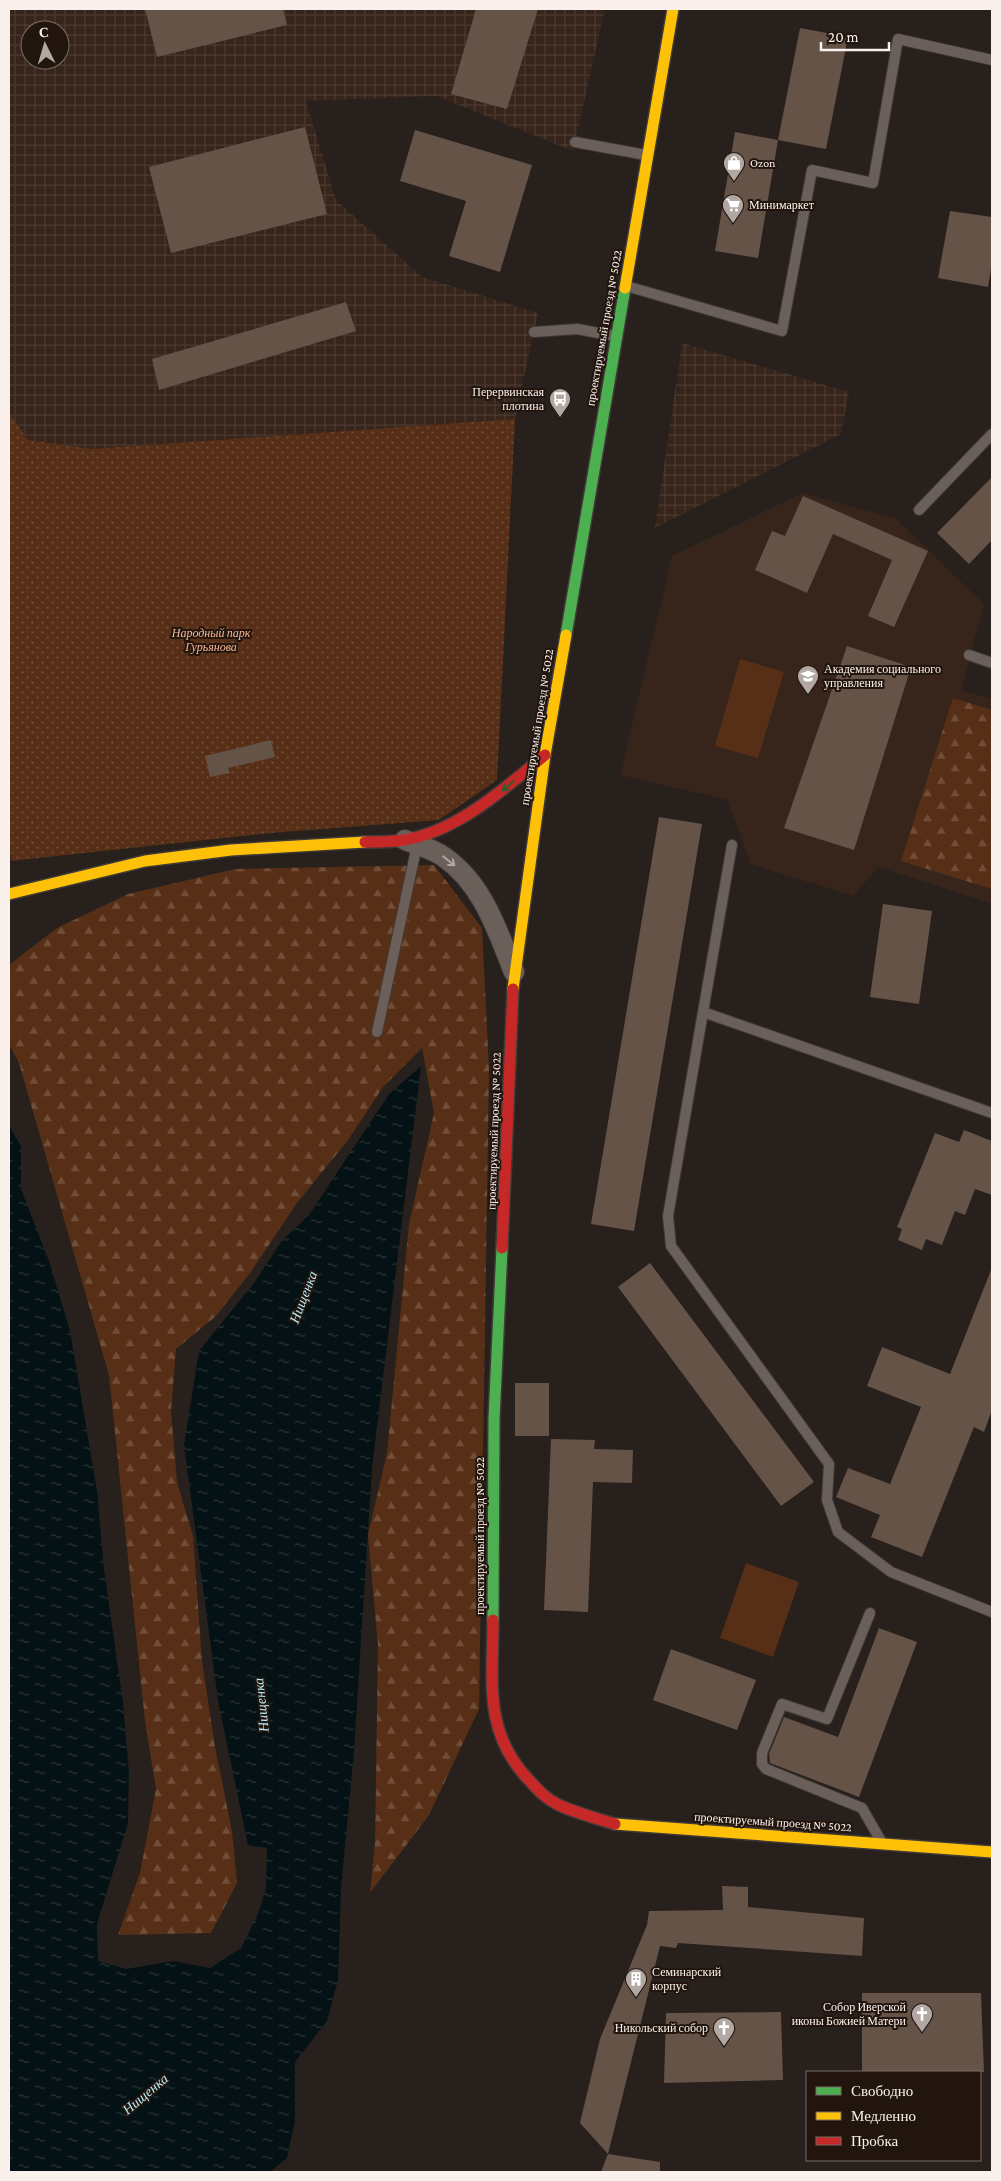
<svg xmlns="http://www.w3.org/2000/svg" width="1001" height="2181" font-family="'Crimson Pro',serif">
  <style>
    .built { fill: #37241b }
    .industrial { fill: url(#industrial-grid); fill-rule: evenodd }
    .green { fill: #572f16 }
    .forest { fill: url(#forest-firs) }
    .park { fill: url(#park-dots) }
    .water { fill: url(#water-ripples) }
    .building { fill: #655348 }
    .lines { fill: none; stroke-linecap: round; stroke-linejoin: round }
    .lane-casing { stroke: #403a36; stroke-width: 12 }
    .street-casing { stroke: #403a36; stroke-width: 22 }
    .fast-casing { stroke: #403a36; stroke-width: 14 }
    .slow-casing { stroke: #403a36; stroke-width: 14 }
    .jam-casing { stroke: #403a36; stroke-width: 14 }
    .lane { stroke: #6a5f59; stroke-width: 10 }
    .street { stroke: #6a5f59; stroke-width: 20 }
    .fast { stroke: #4caf50; stroke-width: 11 }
    .slow { stroke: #ffc107; stroke-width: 11 }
    .jam { stroke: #c62828; stroke-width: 11 }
    .oneway { stroke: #355a2c }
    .oneway2 { stroke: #b2a8a2 }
    .labels { text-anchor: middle; stroke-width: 4; stroke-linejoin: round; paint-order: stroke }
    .poi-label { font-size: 12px; fill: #fbf1ec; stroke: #22150e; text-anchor: start }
    .street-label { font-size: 12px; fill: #fbf1ec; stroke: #22150e }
    .park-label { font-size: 12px; font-style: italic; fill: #f8b794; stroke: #22150e }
    .water-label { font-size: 14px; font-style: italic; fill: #b5edf9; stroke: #22150e }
  </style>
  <defs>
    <pattern id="industrial-grid" width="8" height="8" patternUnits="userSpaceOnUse" patternTransform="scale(1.25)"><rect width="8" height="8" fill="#37241b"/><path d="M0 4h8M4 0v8" fill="none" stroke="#4b3a31"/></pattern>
    <pattern id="forest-firs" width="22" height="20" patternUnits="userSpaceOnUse" patternTransform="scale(1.25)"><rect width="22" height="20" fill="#572f16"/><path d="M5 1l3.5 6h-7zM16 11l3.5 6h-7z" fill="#704e38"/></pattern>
    <pattern id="park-dots" width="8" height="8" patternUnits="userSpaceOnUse" patternTransform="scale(1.25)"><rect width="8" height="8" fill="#572f16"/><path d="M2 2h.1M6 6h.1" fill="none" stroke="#704e38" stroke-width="1.8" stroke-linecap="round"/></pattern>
    <pattern id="water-ripples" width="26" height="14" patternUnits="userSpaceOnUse" patternTransform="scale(1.25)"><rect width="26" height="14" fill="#051215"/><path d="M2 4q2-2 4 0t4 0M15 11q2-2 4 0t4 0" fill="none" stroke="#2a3537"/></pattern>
  </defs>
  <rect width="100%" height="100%" fill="#27201c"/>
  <path class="built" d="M 802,493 L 895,518 L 984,604 L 961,690 L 992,699 L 992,904 L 878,867 L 853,896 L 750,864 L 728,800 L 620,775 L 672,556 Z"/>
  <path class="industrial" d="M 9,9 L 605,9 L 573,151 L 436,96 L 306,101 L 336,200 L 422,277 L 538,313 L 515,419 L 91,449 L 26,440 L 9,415 ZM 30,30 L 60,30 L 60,60 L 30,60 Z
    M 682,343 L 849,392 L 841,434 L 655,528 Z"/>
  <path class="green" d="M 740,659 L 784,672 L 758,758 L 715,746 Z
    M 746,1563 L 799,1582 L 773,1657 L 720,1638 Z"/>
  <path class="forest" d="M 953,698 L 992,710 L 992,889 L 901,861 Z
    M 434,865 L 482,928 L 489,1069 L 479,1709 L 429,1815 L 370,1893 L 375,1843 L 378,1645 L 368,1535 L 387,1453 L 409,1224 L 434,1113 L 422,1048 L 383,1087 L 348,1140 L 297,1203 L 250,1273 L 216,1316 L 176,1349 L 171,1411 L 177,1482 L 193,1536 L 202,1661 L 215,1747 L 232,1831 L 237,1883 L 211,1933 L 118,1935 L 140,1873 L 156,1789 L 145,1721 L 109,1375 L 19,1063 L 9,1044 L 9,965 L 57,928 L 128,894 L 235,869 Z"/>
  <path class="park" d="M 9,413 L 28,440 L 91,449 L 515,419 L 497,780 L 439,820 L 271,833 L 11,861 L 9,841 Z"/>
  <path class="water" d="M 421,1066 L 372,1468 L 354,1752 L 341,1889 L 338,1980 L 327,2021 L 295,2062 L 295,2121 L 287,2158 L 270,2172 L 9,2172 L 9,1126 L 21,1146 L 21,1189 L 50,1264 L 70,1331 L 97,1491 L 104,1569 L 123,1703 L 129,1772 L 128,1823 L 97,1924 L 98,1961 L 126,1969 L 173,1961 L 210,1968 L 241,1948 L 258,1914 L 266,1888 L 267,1848 L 248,1845 L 218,1701 L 184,1445 L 199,1351 L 254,1283 L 281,1242 L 309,1215 L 389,1094 Z"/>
  <path class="building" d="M 145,9 L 283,9 L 287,25 L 157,57 Z
    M 476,9 L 538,9 L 507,109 L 451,94 Z
    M 800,28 L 848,37 L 826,149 L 778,140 Z
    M 305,127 L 327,214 L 171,253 L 149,167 Z
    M 415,130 L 532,165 L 500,272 L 449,256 L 466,201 L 400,181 Z
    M 735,132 L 778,140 L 758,258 L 715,251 Z
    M 950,211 L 992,217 L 992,263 L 988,287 L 938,278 Z
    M 346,302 L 356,331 L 159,390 L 152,359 Z
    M 992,477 L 992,540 L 969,564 L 937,533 Z
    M 803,496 L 928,551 L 894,627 L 868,616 L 892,560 L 833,534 L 807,593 L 755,570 L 772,531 L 785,536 Z
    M 847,646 L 911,667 L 854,850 L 784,828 Z
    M 271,740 L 275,757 L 228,768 L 230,773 L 210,777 L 205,756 Z
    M 659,817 L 702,824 L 634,1231 L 591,1224 Z
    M 883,904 L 932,911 L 919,1004 L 870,997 Z
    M 964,1130 L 992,1141 L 992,1195 L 975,1189 L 965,1215 L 955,1211 L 942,1245 L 926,1239 L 922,1250 L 898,1240 L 902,1229 L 897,1227 L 935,1133 L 959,1142 Z
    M 650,1263 L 814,1482 L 781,1506 L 618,1287 Z
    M 991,1270 L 992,1410 L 984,1432 L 974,1427 L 922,1557 L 871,1537 L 880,1515 L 836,1497 L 848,1468 L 890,1484 L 921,1407 L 867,1386 L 882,1347 L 950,1374 Z
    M 515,1383 L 549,1383 L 549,1436 L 515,1436 Z
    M 551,1439 L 595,1440 L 594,1449 L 633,1450 L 632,1483 L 593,1482 L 588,1612 L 544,1610 Z
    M 879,1628 L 917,1642 L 859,1797 L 770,1763 L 769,1754 L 784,1717 L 838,1737 Z
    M 671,1649 L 756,1680 L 737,1730 L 653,1700 Z
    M 722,1886 L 748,1887 L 748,1907 L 864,1918 L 862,1956 L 678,1943 L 676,1948 L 660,1946 L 608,2154 L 580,2123 L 600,2039 L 647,1925 L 649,1911 L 723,1910 Z
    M 862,1993 L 981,1993 L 984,2072 L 862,2072 Z
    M 781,2012 L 783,2080 L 664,2083 L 666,2013 Z
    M 608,2154 L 660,2162 L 660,2172 L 601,2172 Z"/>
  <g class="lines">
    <g class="lane-casing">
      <path id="lane" d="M 575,142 L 646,155
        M 626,286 L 782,331 L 812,170 L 873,183 L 898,39 L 992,60
        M 534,332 L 577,329 L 615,336
        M 919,510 L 992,434
        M 969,655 L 992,663
        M 703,1012 L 732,845
        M 377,1032 L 417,845
        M 992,1113 L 703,1012 L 668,1216 L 671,1246 L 829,1464 L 827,1500 L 838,1532 L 891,1572 L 992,1612
        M 870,1613 L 827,1719 L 782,1704 L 762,1753 L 762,1764 L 766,1769 L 862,1808 L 881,1841"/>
    </g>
    <g class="street-casing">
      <path id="street" d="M 405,840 C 418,845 433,849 444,857 C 483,884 497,930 514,972"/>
    </g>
    <g class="fast-casing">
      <path id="fast" d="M 566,635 L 625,288
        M 493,1620 L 494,1419 L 502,1248"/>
    </g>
    <g class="slow-casing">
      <path id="slow" d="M 625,288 L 673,9
        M 9,894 L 145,861 L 231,850 L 365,842
        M 513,989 L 545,755 L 566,635
        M 615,1824 L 992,1852"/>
    </g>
    <g class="jam-casing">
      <path id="jam" d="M 365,842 C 378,842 391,842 404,840 C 457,832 505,788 545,755
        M 502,1248 L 513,989
        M 493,1620 C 493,1681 483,1731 528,1779 C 537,1789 545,1798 557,1804 C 575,1813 596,1818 615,1824"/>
    </g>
    <use href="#lane" class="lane"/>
    <use href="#street" class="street"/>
    <use href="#fast" class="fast"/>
    <use href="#slow" class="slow"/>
    <use href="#jam" class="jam"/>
  </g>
  <defs><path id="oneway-shaft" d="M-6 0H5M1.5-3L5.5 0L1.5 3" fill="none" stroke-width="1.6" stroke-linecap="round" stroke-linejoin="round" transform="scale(1.25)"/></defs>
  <use class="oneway" href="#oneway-shaft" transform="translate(508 786) rotate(140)"/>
  <use class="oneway2" href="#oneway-shaft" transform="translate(449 861) rotate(39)"/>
  <defs>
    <g id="shop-pin" transform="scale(1.125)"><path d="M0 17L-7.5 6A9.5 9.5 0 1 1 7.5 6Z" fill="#b1a8a3" stroke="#22150e"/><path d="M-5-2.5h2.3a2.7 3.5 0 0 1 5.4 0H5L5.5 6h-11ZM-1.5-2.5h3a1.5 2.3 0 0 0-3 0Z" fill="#fff"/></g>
    <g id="supermarket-pin" transform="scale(1.125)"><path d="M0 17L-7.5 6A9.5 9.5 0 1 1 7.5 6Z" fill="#b1a8a3" stroke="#22150e"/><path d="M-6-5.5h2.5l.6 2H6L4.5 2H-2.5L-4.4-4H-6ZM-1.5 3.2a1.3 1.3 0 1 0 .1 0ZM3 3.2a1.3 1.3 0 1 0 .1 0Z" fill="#fff"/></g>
    <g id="bus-pin" transform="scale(1.125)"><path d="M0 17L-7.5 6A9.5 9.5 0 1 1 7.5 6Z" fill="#b1a8a3" stroke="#22150e"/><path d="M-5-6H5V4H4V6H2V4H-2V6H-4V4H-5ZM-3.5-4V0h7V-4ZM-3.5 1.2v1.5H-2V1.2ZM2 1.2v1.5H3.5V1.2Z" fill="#fff"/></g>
    <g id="university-pin" transform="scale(1.125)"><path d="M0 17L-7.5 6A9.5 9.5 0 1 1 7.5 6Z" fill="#b1a8a3" stroke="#22150e"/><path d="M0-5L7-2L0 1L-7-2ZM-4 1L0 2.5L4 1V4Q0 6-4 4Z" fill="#fff"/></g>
    <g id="building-pin" transform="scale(1.125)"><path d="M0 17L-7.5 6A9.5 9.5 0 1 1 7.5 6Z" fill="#b1a8a3" stroke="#22150e"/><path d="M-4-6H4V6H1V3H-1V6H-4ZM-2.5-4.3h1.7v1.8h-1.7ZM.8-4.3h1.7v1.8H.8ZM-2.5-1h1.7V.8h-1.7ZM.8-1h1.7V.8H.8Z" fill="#fff"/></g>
    <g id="church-pin" transform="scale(1.125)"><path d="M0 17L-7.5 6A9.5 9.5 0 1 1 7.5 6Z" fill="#b1a8a3" stroke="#22150e"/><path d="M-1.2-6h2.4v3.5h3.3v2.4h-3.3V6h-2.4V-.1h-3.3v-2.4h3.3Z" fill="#fff"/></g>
  </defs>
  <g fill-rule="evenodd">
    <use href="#shop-pin" x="734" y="163"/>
    <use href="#supermarket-pin" x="733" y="205"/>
    <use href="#bus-pin" x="560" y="399"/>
    <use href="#university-pin" x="808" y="676"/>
    <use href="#building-pin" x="636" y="1979"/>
    <use href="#church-pin" x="922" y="2014"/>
    <use href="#church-pin" x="724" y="2028"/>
  </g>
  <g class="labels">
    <g class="poi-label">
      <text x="750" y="167">Ozon</text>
      <text x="749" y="209">Минимаркет</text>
      <text x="544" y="396" text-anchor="end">Перервинская<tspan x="544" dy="14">плотина</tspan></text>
      <text x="824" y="673">Академия социального<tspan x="824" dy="14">управления</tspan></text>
      <text x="652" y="1976">Семинарский<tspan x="652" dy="14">корпус</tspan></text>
      <text x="906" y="2011" text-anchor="end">Собор Иверской<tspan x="906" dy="14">иконы Божией Матери</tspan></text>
      <text x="708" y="2032" text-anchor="end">Никольский собор</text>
    </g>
    <g class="street-label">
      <text transform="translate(604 328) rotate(-80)" y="4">проектируемый проезд № 5022</text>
      <text transform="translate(537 727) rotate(-81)" y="4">проектируемый проезд № 5022</text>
      <text transform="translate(494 1131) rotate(-88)" y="4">проектируемый проезд № 5022</text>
      <text transform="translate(480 1536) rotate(-90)" y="4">проектируемый проезд № 5022</text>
      <text transform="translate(773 1822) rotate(4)" y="4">проектируемый проезд № 5022</text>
    </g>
    <g class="park-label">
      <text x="211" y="637">Народный парк<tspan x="211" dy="14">Гурьянова</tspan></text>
    </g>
    <g class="water-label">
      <text transform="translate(303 1297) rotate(-69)" y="5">Нищенка</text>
      <text transform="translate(261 1705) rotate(-96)" y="5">Нищенка</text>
      <text transform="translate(145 2094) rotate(-40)" y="5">Нищенка</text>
    </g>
  </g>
  <rect width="1001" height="2181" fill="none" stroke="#fbf1ec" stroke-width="20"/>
  <rect x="806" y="2071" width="175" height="90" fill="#22150e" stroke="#796d67"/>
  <rect x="816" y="2087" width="25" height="8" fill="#4caf50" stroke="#796d67"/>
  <text x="851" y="2096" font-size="15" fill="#fbf1ec">Свободно</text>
  <rect x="816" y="2112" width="25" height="8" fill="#ffc107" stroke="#796d67"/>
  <text x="851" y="2121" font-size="15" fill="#fbf1ec">Медленно</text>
  <rect x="816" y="2137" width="25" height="8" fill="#c62828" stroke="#796d67"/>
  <text x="851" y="2146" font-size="15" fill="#fbf1ec">Пробка</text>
  <g transform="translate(45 45) rotate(355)"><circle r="24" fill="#22150e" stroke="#796d67"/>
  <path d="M0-4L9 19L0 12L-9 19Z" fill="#b1a8a3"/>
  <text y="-8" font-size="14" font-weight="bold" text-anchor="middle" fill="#fbf1ec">С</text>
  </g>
  <path d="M821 42v8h68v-8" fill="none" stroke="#fbf1ec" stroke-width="2.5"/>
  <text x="828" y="42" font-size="15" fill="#fbf1ec" stroke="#22150e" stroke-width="4" paint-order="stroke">20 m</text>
</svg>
